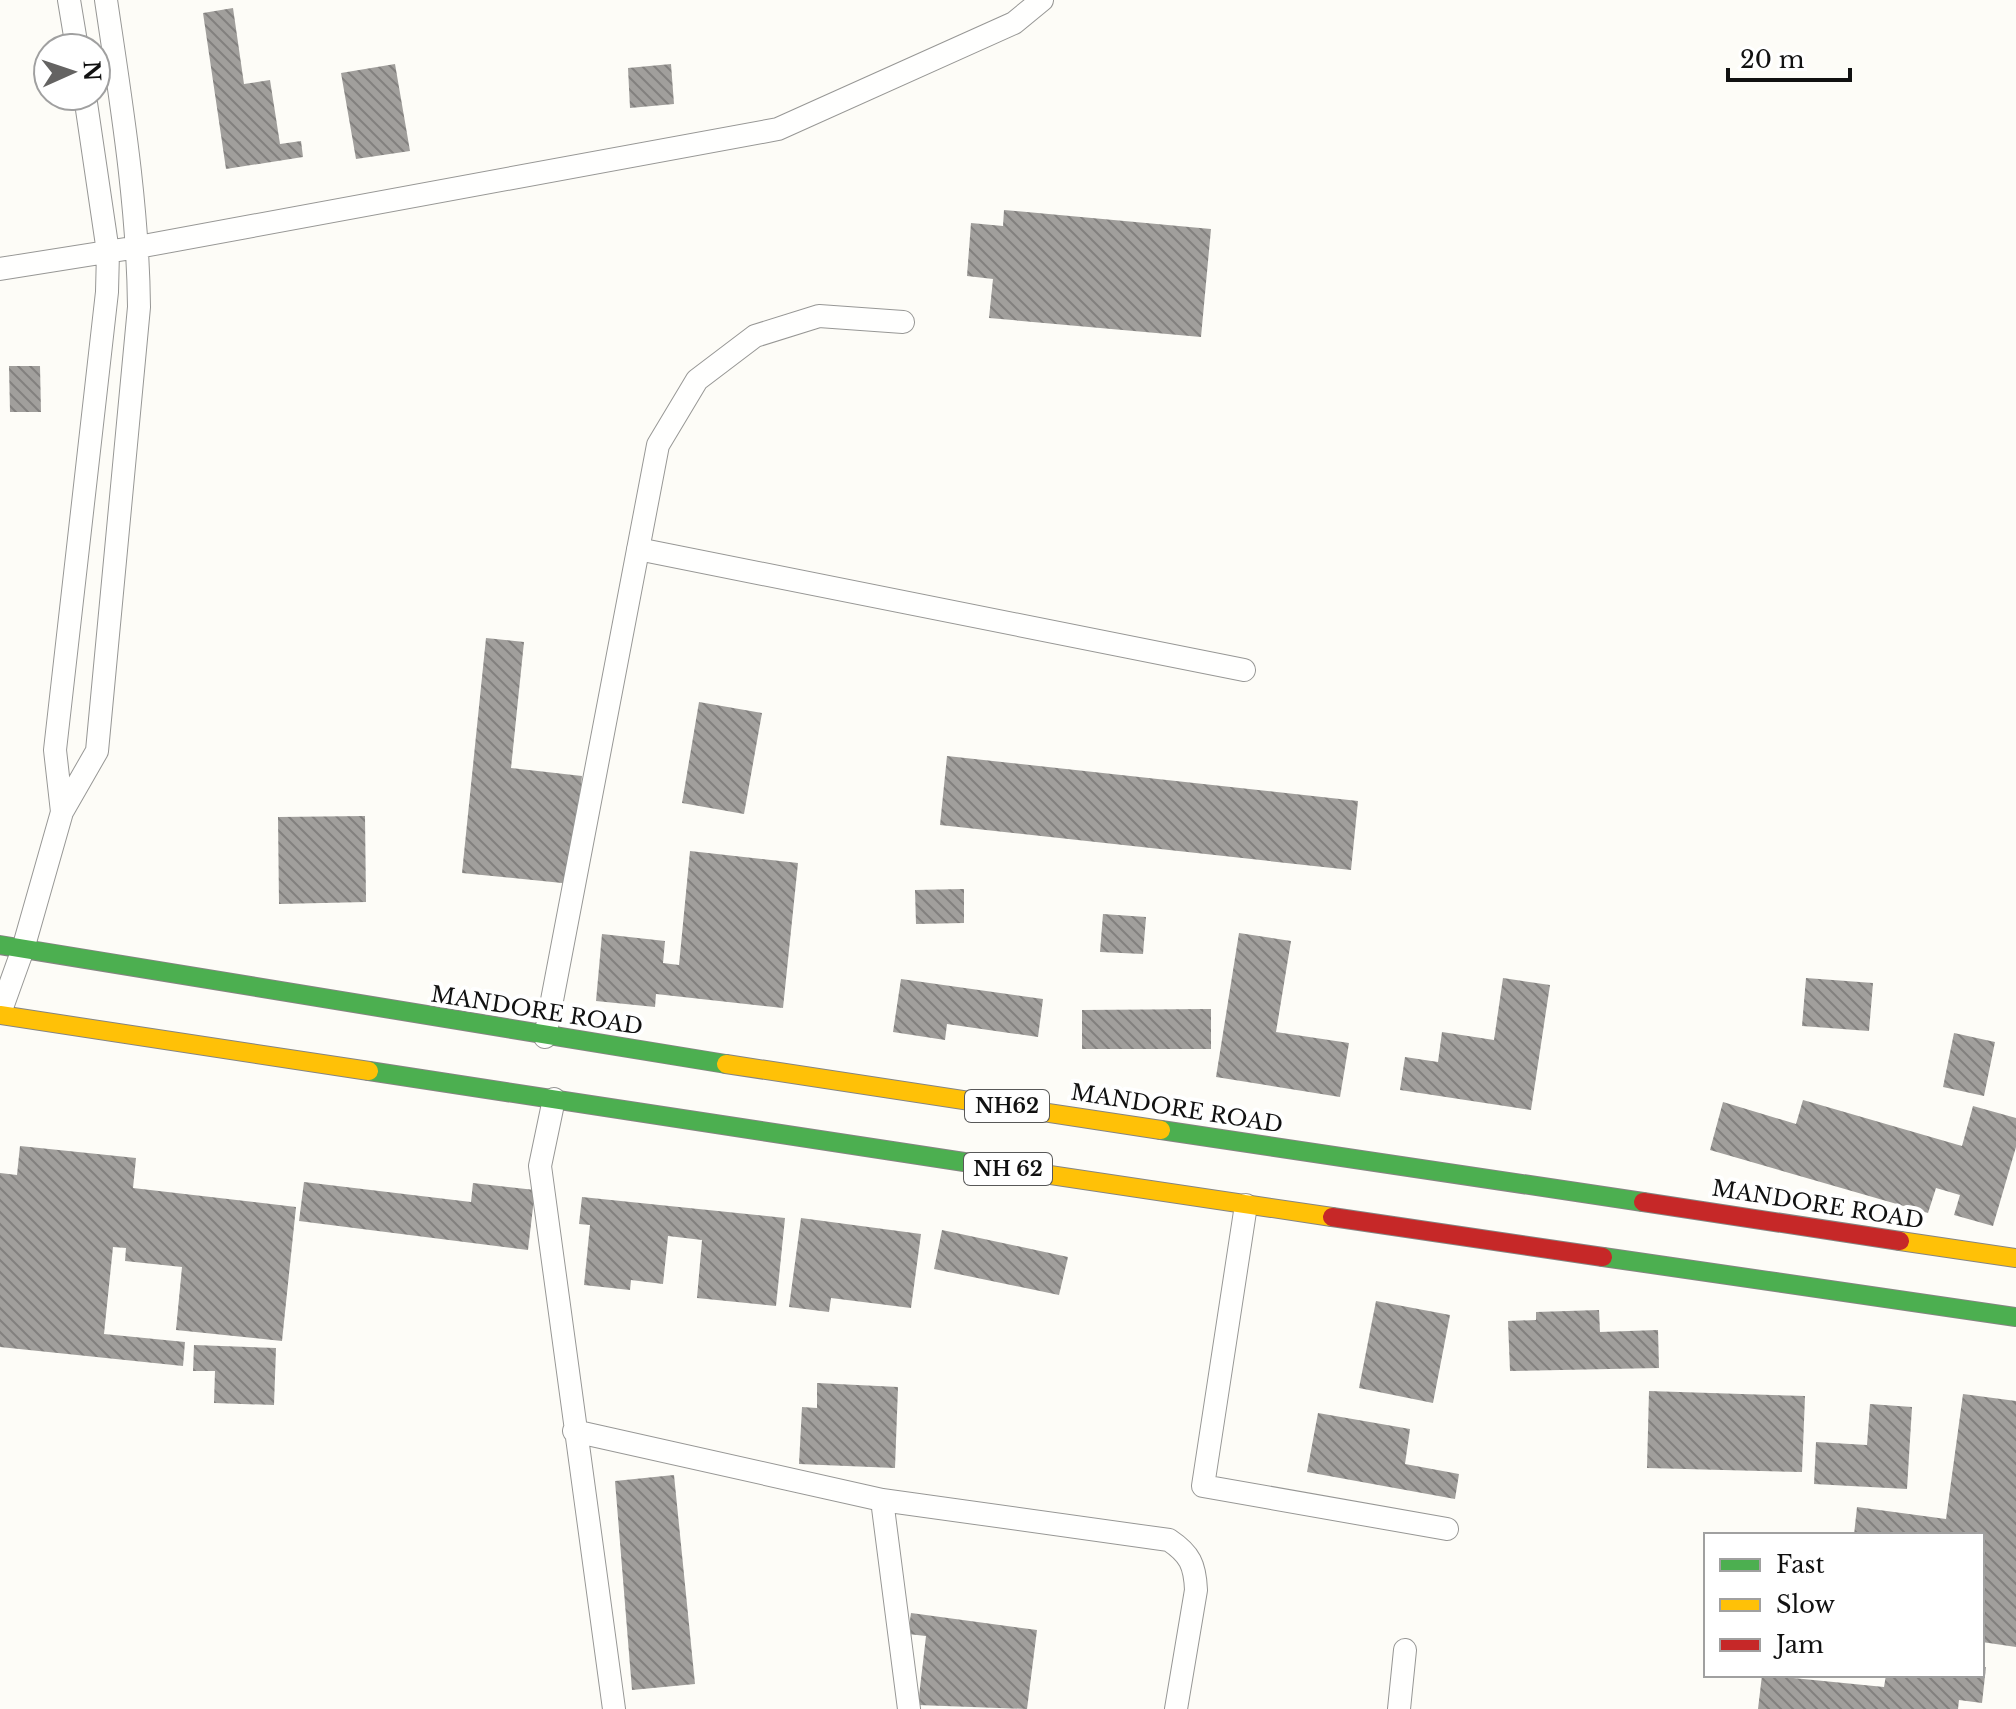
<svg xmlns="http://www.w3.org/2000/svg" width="2016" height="1709" font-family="'Libre Baskerville',serif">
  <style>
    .building { fill: url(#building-back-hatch) }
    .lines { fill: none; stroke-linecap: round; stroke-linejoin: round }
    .lane-casing { stroke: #979795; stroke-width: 24 }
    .fast-casing { stroke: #858482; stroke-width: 20 }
    .slow-casing { stroke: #858482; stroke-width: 20 }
    .jam-casing { stroke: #858482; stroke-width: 20 }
    .lane { stroke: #fffffe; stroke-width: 22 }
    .fast { stroke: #4caf50; stroke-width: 18 }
    .slow { stroke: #ffc107; stroke-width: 18 }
    .jam { stroke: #c62828; stroke-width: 18 }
    .labels { text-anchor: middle; stroke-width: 8; stroke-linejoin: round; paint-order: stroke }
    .shield { fill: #fff; stroke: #585858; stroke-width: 2 }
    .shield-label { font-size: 20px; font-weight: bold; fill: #111 }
    .street-label { font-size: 22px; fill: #111; stroke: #fff }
  </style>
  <defs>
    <pattern id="building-back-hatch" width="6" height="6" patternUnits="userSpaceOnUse" patternTransform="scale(2)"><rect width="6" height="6" fill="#a19f9c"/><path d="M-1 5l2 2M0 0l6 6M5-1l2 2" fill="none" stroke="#82807e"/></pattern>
  </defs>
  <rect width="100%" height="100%" fill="#fdfcf7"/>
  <path class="building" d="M 233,8 L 244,84 L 270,80 L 280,144 L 301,141 L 303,157 L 226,169 L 203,13 Z
    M 395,64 L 410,151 L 356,159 L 341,73 Z
    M 671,64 L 674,104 L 630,108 L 628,68 Z
    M 1004,210 L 1211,229 L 1201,337 L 989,318 L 993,279 L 967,276 L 971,223 L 1003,226 Z
    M 9,366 L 40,366 L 41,412 L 10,412 Z
    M 486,638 L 524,642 L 511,768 L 582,776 L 572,884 L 462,873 Z
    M 699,702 L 762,713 L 744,814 L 682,803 Z
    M 947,756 L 1358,801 L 1351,870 L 940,825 Z
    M 365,816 L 366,902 L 279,904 L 278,817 Z
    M 690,851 L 798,863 L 783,1008 L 656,994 L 655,1007 L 596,1001 L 602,934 L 665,941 L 663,963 L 679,965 Z
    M 964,889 L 964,923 L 916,924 L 915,890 Z
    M 1103,914 L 1146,917 L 1143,954 L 1100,952 Z
    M 1239,933 L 1291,941 L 1276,1032 L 1349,1043 L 1340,1097 L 1216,1077 Z
    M 1503,978 L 1550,985 L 1531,1110 L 1400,1090 L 1405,1057 L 1438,1062 L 1442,1032 L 1494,1040 Z
    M 1806,978 L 1873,983 L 1869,1031 L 1802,1026 Z
    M 901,979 L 1043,999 L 1038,1037 L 947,1024 L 945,1040 L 893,1032 Z
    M 1211,1009 L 1211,1049 L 1082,1049 L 1082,1010 Z
    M 1954,1033 L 1995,1042 L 1984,1096 L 1943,1087 Z
    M 1803,1100 L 1962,1146 L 1973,1106 L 2016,1118 L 2016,1147 L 1993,1226 L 1954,1215 L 1960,1195 L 1936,1188 L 1928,1213 L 1710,1150 L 1723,1102 L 1796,1124 Z
    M 20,1146 L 136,1158 L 133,1188 L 296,1207 L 282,1341 L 176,1330 L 182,1267 L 125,1261 L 126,1248 L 113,1247 L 104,1334 L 185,1342 L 183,1366 L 0,1347 L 0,1173 L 17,1175 Z
    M 304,1182 L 471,1202 L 473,1183 L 535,1190 L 528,1250 L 299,1221 Z
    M 582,1197 L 785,1218 L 776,1306 L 697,1298 L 702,1240 L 668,1236 L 663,1284 L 631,1280 L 630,1290 L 584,1285 L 590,1225 L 579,1224 Z
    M 801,1218 L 921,1234 L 911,1308 L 831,1298 L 829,1312 L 789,1307 Z
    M 942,1230 L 1068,1257 L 1059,1295 L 934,1269 Z
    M 1376,1301 L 1450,1315 L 1433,1403 L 1359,1388 Z
    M 1599,1310 L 1600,1332 L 1658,1330 L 1659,1368 L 1510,1371 L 1508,1321 L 1536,1320 L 1536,1312 Z
    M 194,1345 L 276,1348 L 274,1405 L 214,1403 L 215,1371 L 193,1371 Z
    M 817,1383 L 898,1387 L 895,1468 L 799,1464 L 802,1407 L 817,1408 Z
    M 1649,1391 L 1805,1396 L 1802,1472 L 1647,1468 Z
    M 1963,1394 L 2016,1401 L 2016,1647 L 1982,1642 L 1982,1535 L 1854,1535 L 1857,1507 L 1946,1519 Z
    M 1870,1404 L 1912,1407 L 1907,1489 L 1814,1484 L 1816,1442 L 1867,1445 Z
    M 1318,1413 L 1410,1429 L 1405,1464 L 1459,1474 L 1455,1499 L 1307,1472 Z
    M 674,1475 L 695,1684 L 632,1690 L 615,1481 Z
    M 911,1613 L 1037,1630 L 1027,1709 L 918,1705 L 926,1636 L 908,1634 Z
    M 1982,1667 L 1986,1667 L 1982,1703 L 1959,1700 L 1958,1709 L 1758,1709 L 1762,1675 L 1884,1687 L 1886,1675 L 1982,1675 Z"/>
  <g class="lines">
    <g class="lane-casing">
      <path id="lane" d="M 69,0 L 77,48
        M 0,269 L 138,247 L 778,129 L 1014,23 L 1042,0
        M 638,549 L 1244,670
        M 62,812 L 55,750 L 107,292 L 108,252 L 85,96
        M 0,1013 L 23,949 L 62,812 L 97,751 L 139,307 C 138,204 121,102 106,0
        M 545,1037 L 658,445 L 697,380 L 755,336 L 819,316 L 903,322
        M 554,1099 L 540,1166 L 614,1709
        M 1246,1205 L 1203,1486 L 1447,1529
        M 574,1431 L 882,1500 L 1169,1540 C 1190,1554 1195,1565 1196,1590 L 1176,1709
        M 882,1500 L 909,1709
        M 1399,1709 L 1405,1650"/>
    </g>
    <g class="fast-casing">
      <path id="fast" d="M 0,945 L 726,1064
        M 369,1071 L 1010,1169
        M 1161,1130 L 1643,1202
        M 1603,1257 L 2016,1317"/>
    </g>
    <g class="slow-casing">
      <path id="slow" d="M 0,1015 L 369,1071
        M 726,1064 L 1161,1130
        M 1010,1169 L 1332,1217
        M 1900,1241 L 2016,1258"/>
    </g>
    <g class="jam-casing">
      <path id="jam" d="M 1643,1202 L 1900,1241
        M 1332,1217 L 1603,1257"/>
    </g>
    <use href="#lane" class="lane"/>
    <use href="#fast" class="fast"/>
    <use href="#slow" class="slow"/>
    <use href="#jam" class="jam"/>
  </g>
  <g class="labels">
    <g class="shield">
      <rect x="965" y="1090" width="84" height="32" rx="6"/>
      <rect x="964" y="1153" width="88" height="32" rx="6"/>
    </g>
    <g class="shield-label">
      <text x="1007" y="1113">NH62</text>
      <text x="1008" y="1176">NH 62</text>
    </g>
    <g class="street-label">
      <text transform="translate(537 1010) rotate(9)" y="8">MANDORE ROAD</text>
      <text transform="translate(1177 1108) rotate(9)" y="8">MANDORE ROAD</text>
      <text transform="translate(1818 1204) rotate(9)" y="8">MANDORE ROAD</text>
    </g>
  </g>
  <rect x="1704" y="1533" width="280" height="144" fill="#ffffff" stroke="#a0a0a0" stroke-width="2"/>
  <rect x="1720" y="1559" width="40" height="12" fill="#4caf50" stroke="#a0a0a0" stroke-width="2"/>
  <text x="1776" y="1573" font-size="24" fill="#111111">Fast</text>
  <rect x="1720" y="1599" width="40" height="12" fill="#ffc107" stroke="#a0a0a0" stroke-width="2"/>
  <text x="1776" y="1613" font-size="24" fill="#111111">Slow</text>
  <rect x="1720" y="1639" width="40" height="12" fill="#c62828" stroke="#a0a0a0" stroke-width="2"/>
  <text x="1776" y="1653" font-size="24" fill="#111111">Jam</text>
  <g transform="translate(72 72) rotate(87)"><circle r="38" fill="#ffffff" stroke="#a0a0a0" stroke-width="2"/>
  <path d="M0-6L14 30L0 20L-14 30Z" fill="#646362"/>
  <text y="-12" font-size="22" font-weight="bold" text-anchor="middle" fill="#111111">N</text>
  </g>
  <path d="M1728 68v12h122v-12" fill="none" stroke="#111111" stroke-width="4"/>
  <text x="1740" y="68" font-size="24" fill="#111111" stroke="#ffffff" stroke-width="6" paint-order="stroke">20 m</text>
</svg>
